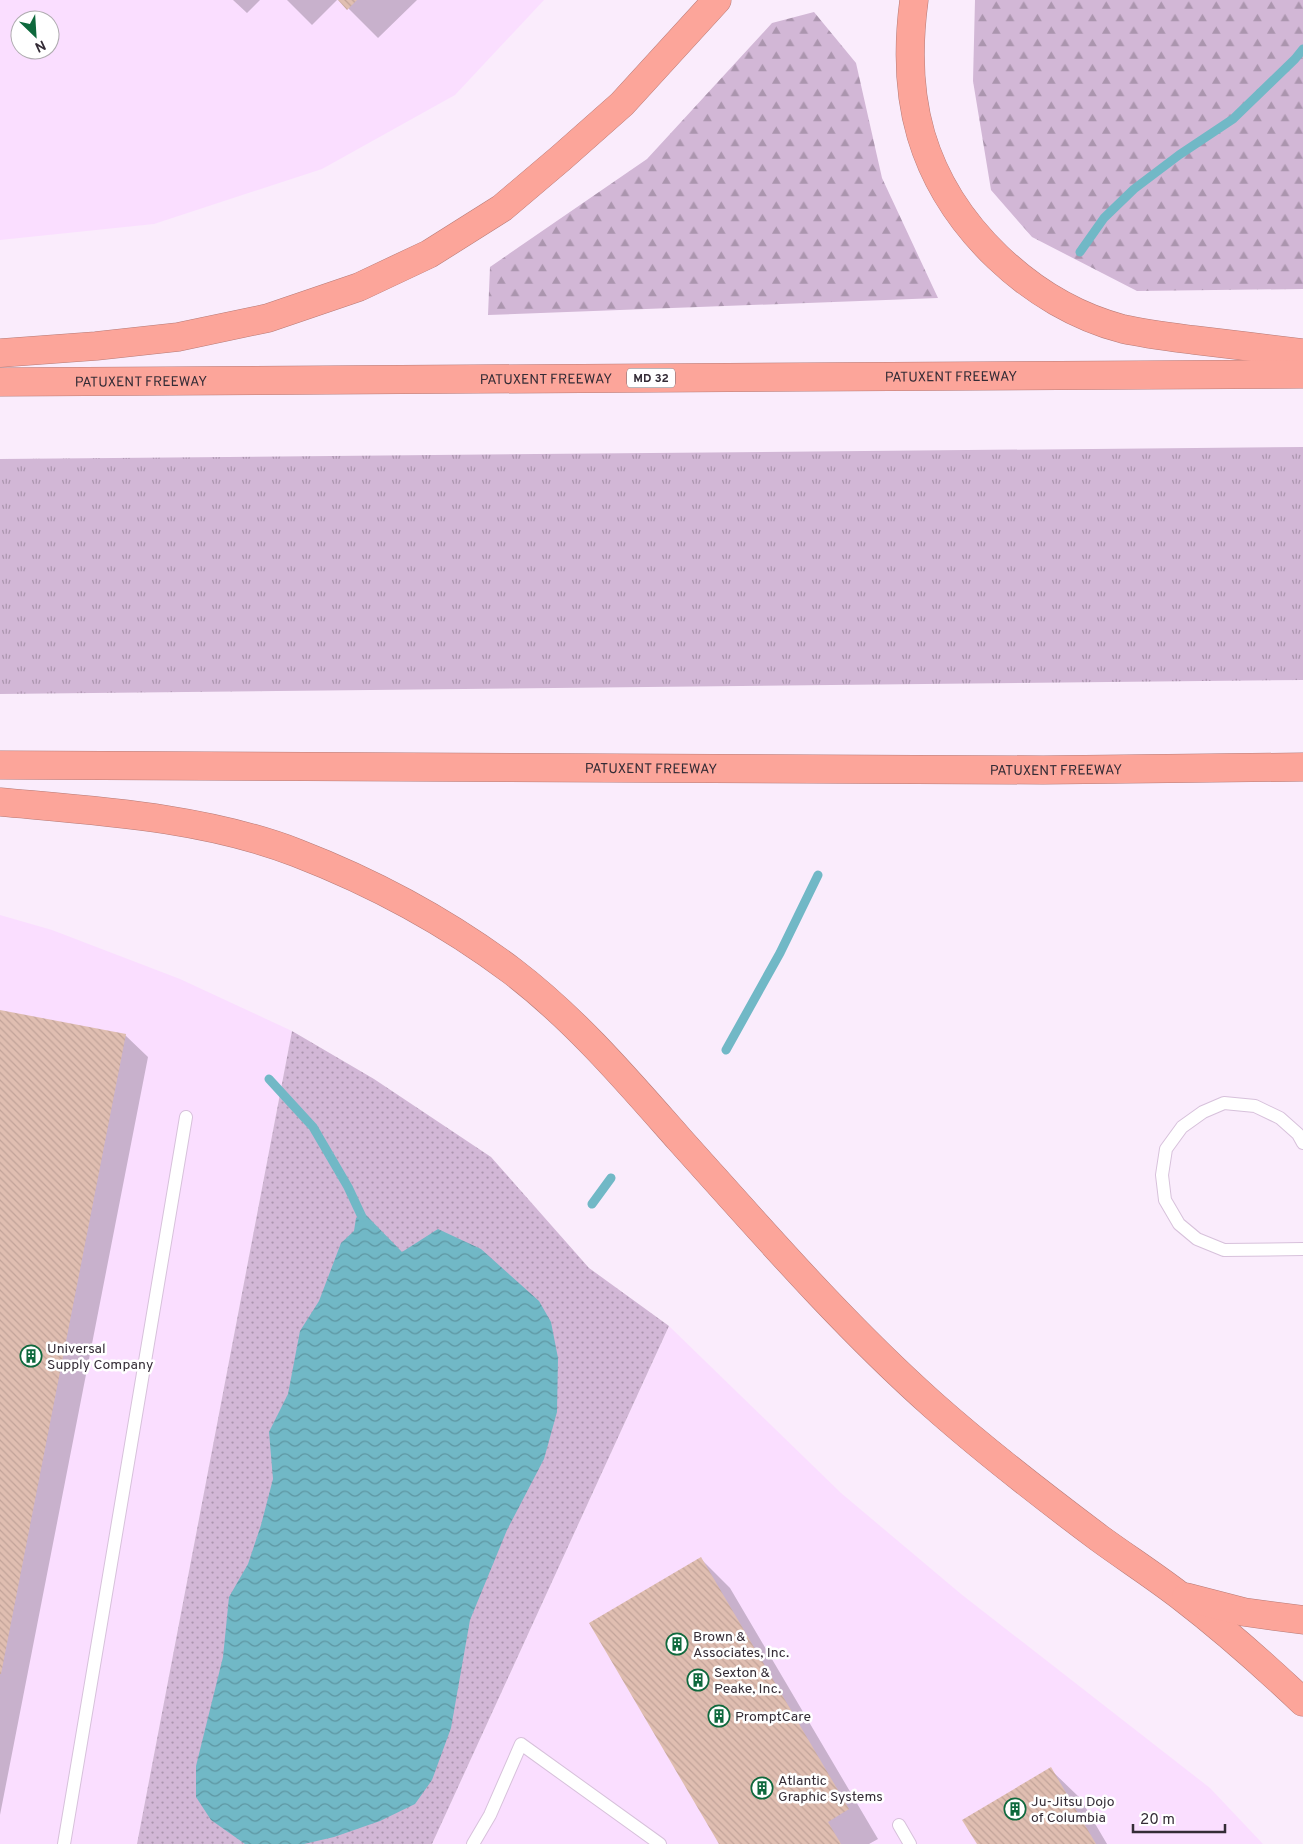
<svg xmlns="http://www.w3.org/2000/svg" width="1303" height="1844" font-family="Overpass,sans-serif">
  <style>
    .built { fill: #fadeff; fill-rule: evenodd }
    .grass { fill: url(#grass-tufts) }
    .forest { fill: url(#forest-firs) }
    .park { fill: url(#park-dots) }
    .water { fill: url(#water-waves) }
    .shadow { fill: #0003 }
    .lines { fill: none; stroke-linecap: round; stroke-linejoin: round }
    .stream { stroke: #71b8c6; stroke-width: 9 }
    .building { fill: url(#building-back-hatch) }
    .service-casing { stroke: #d7c1db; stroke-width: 14 }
    .motorway-casing { stroke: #b67b77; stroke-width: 29 }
    .service { stroke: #fff; stroke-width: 12 }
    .motorway { stroke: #fca59a; stroke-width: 28 }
    .labels { text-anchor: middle; stroke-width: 5; stroke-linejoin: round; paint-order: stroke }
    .shield { fill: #fff; stroke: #716b72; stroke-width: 1 }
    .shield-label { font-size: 12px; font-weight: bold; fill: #342c36 }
    .street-label { font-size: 14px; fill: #342c36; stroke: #fff }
    .poi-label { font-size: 14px; fill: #342c36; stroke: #fff; text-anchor: start }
  </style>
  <defs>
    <pattern id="grass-tufts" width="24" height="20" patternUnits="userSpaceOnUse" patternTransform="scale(1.25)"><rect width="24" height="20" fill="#d2b7d6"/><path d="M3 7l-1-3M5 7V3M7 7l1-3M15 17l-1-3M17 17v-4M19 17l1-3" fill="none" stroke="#ab95ae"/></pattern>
    <pattern id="forest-firs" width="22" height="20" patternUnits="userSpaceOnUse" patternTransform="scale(1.25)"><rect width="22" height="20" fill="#d2b7d6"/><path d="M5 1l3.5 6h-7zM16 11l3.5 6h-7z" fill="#ab95ae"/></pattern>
    <pattern id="park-dots" width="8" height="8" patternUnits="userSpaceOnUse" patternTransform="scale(1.25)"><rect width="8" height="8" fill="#d2b7d6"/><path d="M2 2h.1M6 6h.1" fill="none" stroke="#ab95ae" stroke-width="1.8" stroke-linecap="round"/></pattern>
    <pattern id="water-waves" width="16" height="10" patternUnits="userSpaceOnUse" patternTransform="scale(1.25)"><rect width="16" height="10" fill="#71b8c6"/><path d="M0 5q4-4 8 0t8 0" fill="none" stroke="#5e96a2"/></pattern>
    <pattern id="building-back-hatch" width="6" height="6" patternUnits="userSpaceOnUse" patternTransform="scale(1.25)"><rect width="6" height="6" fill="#e0beb1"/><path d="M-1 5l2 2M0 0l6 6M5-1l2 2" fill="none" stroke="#c1a399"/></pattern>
  </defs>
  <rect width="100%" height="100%" fill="#faecfc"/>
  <path class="built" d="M 0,0 L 544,0 L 455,95 L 322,169 L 154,224 L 0,240 ZM 20,20 L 50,20 L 50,50 L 20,50 Z
    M 0,915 L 52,930 L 180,979 L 292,1031 L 137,1844 L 0,1844 Z
    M 669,1326 L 841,1493 L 961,1594 L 1210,1788 L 1263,1844 L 432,1844 Z"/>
  <path class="grass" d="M 1303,447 L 1303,680 L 0,694 L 0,459 Z"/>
  <path class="forest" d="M 975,0 L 1303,0 L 1303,289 L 1137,291 L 1032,237 L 991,190 L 973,81 Z
    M 814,12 L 856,63 L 882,178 L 938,298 L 488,315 L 490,267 L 647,159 L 772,23 Z"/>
  <path class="park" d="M 292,1031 L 374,1079 L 491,1157 L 589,1268 L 669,1326 L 432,1844 L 137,1844 Z"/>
  <path class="water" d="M 366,1215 L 402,1252 L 438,1229 L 481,1249 L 539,1301 L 551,1322 L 558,1358 L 557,1412 L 544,1459 L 507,1530 L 470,1620 L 451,1728 L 432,1780 L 415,1804 L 380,1821 L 334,1837 L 304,1844 L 245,1844 L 211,1820 L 196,1797 L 196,1766 L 223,1657 L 229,1597 L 248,1564 L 261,1525 L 273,1479 L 269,1432 L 288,1394 L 300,1331 L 319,1301 L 341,1243 L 354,1231 L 356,1218 Z"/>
  <path class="shadow" d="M 233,0 L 260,0 L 247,13 Z
    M 287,0 L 337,0 L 312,25 Z
    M 340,0 L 417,0 L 378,38 Z
    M 0,1011 L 125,1035 L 148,1057 L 0,1815 Z
    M 701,1559 L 730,1588 L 878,1839 L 869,1844 L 720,1844 Z
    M 1050,1769 L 1080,1798 L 1107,1844 L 978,1844 Z"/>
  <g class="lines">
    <path class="stream" d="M 1080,252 L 1104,218 L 1134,189 L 1179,155 L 1233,119 L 1295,59 L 1303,49
      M 726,1050 L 780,953 L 818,875
      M 269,1079 L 313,1127 L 348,1187 L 362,1217
      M 592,1204 L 611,1178"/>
  </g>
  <path class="building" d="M 338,0 L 357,0 L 347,10 Z
    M 0,1010 L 126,1034 L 1,1674 L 0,1674 Z
    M 701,1557 L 849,1809 L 828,1822 L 841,1844 L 719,1844 L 589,1623 Z
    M 1051,1767 L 1096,1844 L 977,1844 L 962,1820 Z"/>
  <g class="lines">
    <g class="service-casing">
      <path id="service" d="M 1303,1143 L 1298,1134 L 1280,1118 L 1255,1106 L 1224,1103 L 1203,1112 L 1182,1127 L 1166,1149 L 1162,1175 L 1165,1200 L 1179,1224 L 1197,1239 L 1224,1250 L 1303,1249
        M 899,1825 L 910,1844
        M 64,1844 L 186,1117
        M 473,1844 L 490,1815 L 521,1744 L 660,1844"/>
    </g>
    <g class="motorway-casing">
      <g id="motorway">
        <path d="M 914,0 C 908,45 908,91 921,135 C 948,226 1031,305 1123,329 C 1146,334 1171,337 1194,340 C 1230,344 1267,349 1303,353"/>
        <path d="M 0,353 L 96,346 L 178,337 L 268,318 L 359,287 L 429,254 L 502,208 L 561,158 L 622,104 L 717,0"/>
        <path id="s1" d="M 0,382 L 1303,374"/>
        <path id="s2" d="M 0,765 L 1043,770 L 1303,767"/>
        <path d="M 0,802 C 98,811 204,817 297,853 C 372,882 448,923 512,971 C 575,1019 627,1080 679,1139 C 761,1230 841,1323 933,1405 C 986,1452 1043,1496 1099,1538 C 1125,1557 1153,1575 1179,1595 C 1222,1628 1264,1665 1303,1702"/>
        <path d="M 1186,1597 L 1244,1612 L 1303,1620"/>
      </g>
    </g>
    <use href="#service" class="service"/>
    <use href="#motorway" class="motorway"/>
  </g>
  <defs>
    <g id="building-ring" transform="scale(1.125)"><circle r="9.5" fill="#fff" stroke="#0e693d" stroke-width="1.5"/><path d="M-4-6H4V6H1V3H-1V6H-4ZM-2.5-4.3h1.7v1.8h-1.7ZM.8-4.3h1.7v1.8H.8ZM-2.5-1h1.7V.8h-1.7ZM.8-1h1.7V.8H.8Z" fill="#0e693d"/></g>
  </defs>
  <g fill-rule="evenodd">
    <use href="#building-ring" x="31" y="1356"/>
    <use href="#building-ring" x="677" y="1644"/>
    <use href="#building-ring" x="698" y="1680"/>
    <use href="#building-ring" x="719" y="1716"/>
    <use href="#building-ring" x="762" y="1788"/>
    <use href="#building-ring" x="1015" y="1809"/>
  </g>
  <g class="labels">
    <rect class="shield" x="627" y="368.5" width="48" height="19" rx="4"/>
    <g class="shield-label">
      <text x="651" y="382">MD 32</text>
    </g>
    <g class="street-label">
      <text dy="5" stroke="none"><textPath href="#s1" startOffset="951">PATUXENT FREEWAY</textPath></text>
      <text dy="5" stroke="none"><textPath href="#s1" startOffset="546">PATUXENT FREEWAY</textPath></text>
      <text dy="5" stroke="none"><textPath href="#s1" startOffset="141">PATUXENT FREEWAY</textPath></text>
      <text dy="5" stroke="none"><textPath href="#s2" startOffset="651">PATUXENT FREEWAY</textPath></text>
      <text dy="5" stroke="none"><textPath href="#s2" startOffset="1056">PATUXENT FREEWAY</textPath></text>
    </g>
    <g class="poi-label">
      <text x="47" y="1353">Universal<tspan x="47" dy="16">Supply Company</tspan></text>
      <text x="693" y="1641">Brown &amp;<tspan x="693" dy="16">Associates, Inc.</tspan></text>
      <text x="714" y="1677">Sexton &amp;<tspan x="714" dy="16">Peake, Inc.</tspan></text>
      <text x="735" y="1721">PromptCare</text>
      <text x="778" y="1785">Atlantic<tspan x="778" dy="16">Graphic Systems</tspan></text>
      <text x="1031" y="1806">Ju-Jitsu Dojo<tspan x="1031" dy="16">of Columbia</tspan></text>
    </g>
  </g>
  <g transform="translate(35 35) rotate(155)"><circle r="24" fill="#ffffff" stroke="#aeabaf"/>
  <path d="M0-4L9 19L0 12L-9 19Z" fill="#0e693d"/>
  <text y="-8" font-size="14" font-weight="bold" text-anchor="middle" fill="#342c36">N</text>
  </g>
  <path d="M1133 1824v8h92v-8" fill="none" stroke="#342c36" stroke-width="2.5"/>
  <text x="1140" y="1824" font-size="15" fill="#342c36" stroke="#ffffff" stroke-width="4" paint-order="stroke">20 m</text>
</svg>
